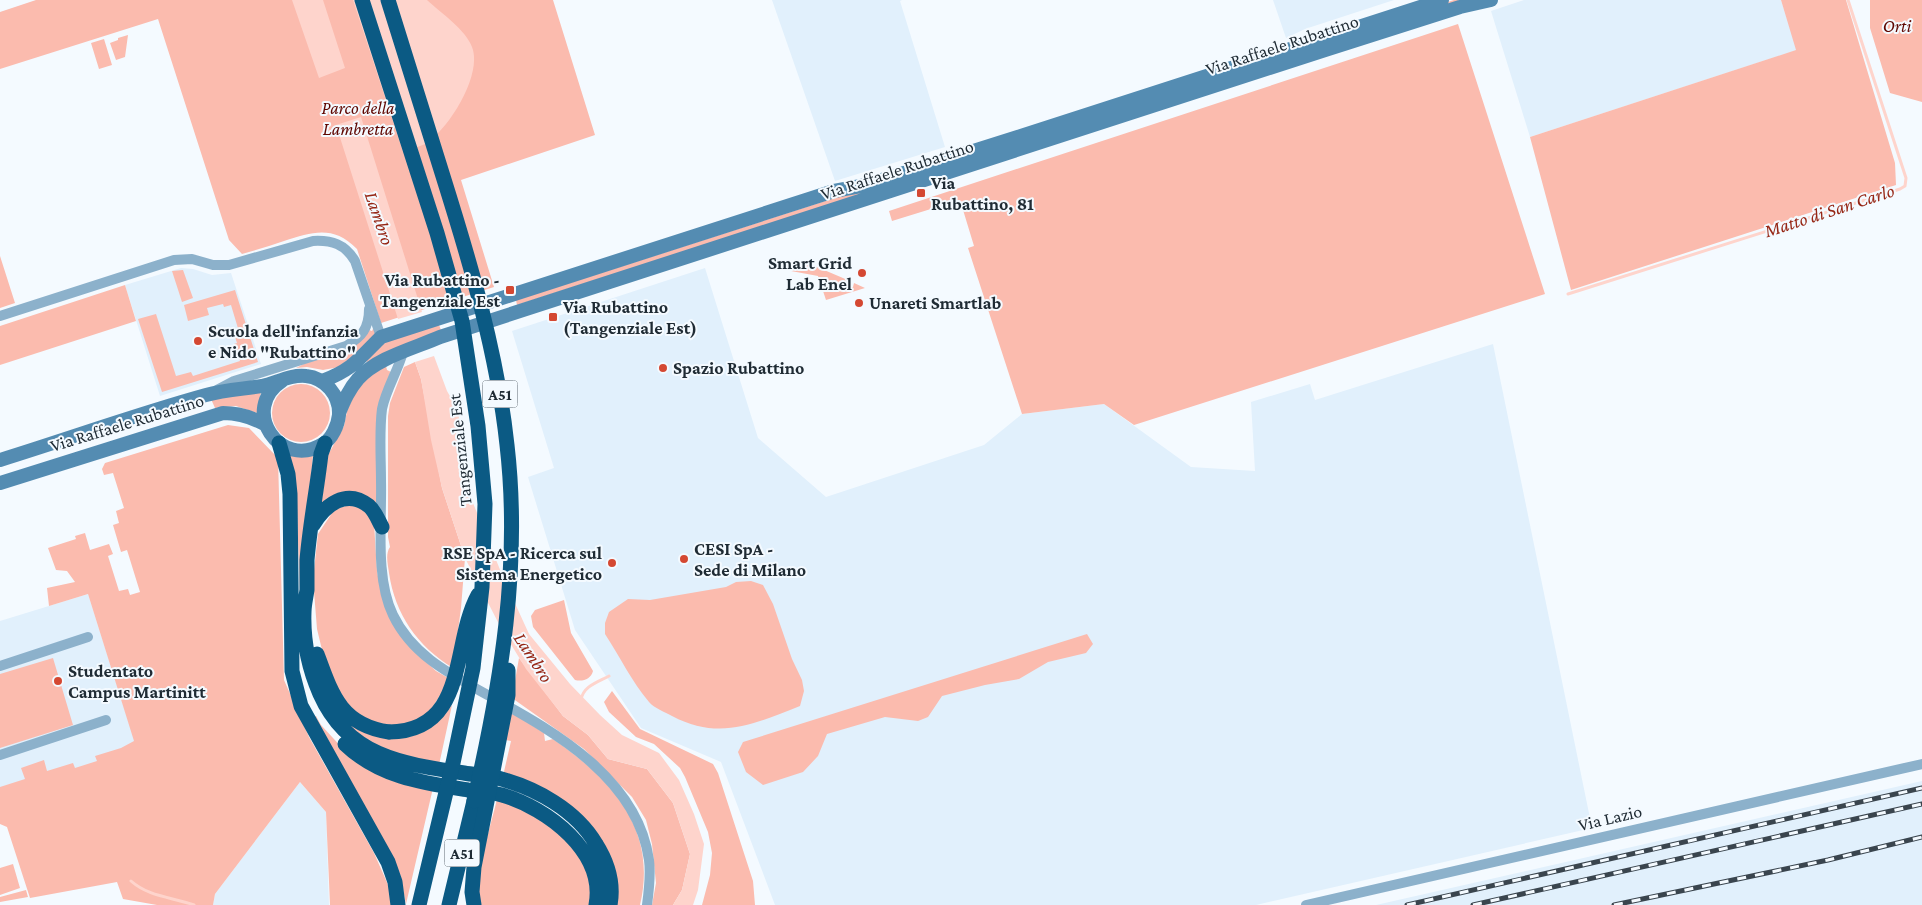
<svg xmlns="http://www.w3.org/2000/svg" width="1922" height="905" font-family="'Crimson Pro',serif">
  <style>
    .built { fill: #e1f0fc }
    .green { fill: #fbbbae }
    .water { fill: #fed4cc }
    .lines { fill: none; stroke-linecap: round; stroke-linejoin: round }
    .stream { stroke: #fed4cc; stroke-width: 3 }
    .street { stroke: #8cb1cb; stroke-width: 10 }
    .secondary { stroke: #548cb2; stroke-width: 14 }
    .highway { stroke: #0b5a84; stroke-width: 15 }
    .rail-casing { stroke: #3a454e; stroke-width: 5 }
    .rail { stroke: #f4faff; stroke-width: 3; stroke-dasharray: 9; stroke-linecap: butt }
    .highway-bridge { stroke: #0b5a84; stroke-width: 15 }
    .poi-dot { fill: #d44832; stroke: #f4faff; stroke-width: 2 }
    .labels { text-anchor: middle; stroke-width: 4; stroke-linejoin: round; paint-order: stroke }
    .shield { fill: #f4faff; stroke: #5f6971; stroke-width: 1 }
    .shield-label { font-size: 16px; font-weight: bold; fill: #1f2b34 }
    .park-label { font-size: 18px; font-style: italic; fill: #5f0600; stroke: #f4faff }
    .street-label { font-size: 18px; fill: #1f2b34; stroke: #f4faff }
    .poi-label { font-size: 18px; font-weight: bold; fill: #1f2b34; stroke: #f4faff; text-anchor: start }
    .water-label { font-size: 19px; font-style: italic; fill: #962615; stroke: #f4faff }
  </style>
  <rect width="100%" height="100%" fill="#f4faff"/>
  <path class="built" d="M 772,0 L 902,0 L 900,1 L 945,147 L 835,181 Z
    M 1273,0 L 1394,0 L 1305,29 L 1286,38 Z
    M 1524,0 L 1781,0 L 1797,50 L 1530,137 L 1491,11 Z
    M 181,268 L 193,269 L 212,275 L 231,273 L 261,364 L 160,396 L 125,285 Z
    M 705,268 L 758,438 L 826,497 L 984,445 L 1022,414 L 1104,404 L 1191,467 L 1255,471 L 1251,402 L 1310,384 L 1315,400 L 1493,344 L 1592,828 L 1256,905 L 775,905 L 721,762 L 641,728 L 575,630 L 528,477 L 554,468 L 512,331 Z
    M 88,594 L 140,758 L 0,803 L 0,621 Z
    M 1922,781 L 1922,905 L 1376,905 Z
    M 300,782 L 326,812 L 329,905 L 213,905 L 215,894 Z"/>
  <path class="green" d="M 36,0 L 553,0 L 595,135 L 461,180 L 494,287 L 381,323 L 357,249 C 333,225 313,232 284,241 C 270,246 256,250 242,254 L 229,240 L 158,19 L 0,69 L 0,12 Z
    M 1454,0 L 1470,0 L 517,305 L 516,300 Z
    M 1781,0 L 1846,0 L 1895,163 L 1896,185 L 1571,290 L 1530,137 L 1796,50 Z
    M 1870,0 L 1922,0 L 1922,102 L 1890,93 L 1870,28 Z
    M 1458,24 L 1545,294 L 1134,425 L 1104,404 L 1022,414 L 968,248 L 974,246 L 960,200 L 892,221 L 889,211 Z
    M 128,35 L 125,57 L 116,60 L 110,43 L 118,40 L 118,38 Z
    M 104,39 L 112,65 L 99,69 L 91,43 Z
    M 0,256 L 15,303 L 0,308 Z
    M 810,264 L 850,281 L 850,288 L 853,287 L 854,283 L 865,288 L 826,300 L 818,276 L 791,271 Z
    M 183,270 L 193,298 L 182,302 L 172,271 Z
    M 125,285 L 136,321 L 0,365 L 0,326 Z
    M 235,290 L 258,362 L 162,392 L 138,319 L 156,314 L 176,376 L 191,372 L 193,376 L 240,361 L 234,344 L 237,343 L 235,337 L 240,335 L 231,305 L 224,307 L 223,304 L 207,308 L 209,315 L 188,321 L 184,305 Z
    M 375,324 L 375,334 L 353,356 L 339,367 L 323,370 L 307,367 L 296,368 L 369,330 L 372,331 Z
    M 439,325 L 441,330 L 368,363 L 366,361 L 386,341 Z
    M 415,362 L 421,379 L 442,488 L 465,558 L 461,608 L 453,668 C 417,646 395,614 389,573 C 388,565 385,554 390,547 L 388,537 L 388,416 L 390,403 L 404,367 Z
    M 386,366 L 387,370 L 393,373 L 387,386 L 379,510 L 375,506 L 321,506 L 328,455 L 344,426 L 347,411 L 355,393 L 370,375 Z
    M272 413a29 29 0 1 1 58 0a29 29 0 1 1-58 0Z
    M 261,392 L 257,413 L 236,406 L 215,408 L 211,399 Z
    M 228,425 L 249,428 L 278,458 L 284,680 L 309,737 L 374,853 L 389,887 L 392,905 L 330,905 L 326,812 L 300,782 L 215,894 L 213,905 L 157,905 L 123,899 L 117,882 L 30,898 L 7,827 L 0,824 L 0,787 L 25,779 L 21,768 L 44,760 L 47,771 L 73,763 L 75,768 L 97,761 L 95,756 L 121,748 L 134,741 L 88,594 L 49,606 L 47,588 L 75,582 L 67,571 L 56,570 L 48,548 L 76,539 L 75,536 L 85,533 L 90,550 L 109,544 L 113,554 L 108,556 L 119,591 L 128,589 L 130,595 L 140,592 L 127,550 L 121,552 L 113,525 L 119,523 L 116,511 L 124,508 L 113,473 L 104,475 L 102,469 L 105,463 Z
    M 313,455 L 300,595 L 296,484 L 289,456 Z
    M 349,505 L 363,509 L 374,523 L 377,571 L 381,592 L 424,660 L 436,671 L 450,679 L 426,718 L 405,726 L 368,723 L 342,702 L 323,654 L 317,629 L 313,579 L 318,534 L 332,513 L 336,509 Z
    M 751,581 L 763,585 L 773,604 L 792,659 L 802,680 L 804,691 L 800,706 C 754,724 720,741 672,716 C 665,712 654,708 649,702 C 632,682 620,657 605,634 L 605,623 L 609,612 L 628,599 L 650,600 L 726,587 L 736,582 Z
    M 564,600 L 571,633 L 593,671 C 591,679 583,682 575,680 L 533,627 L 531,616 L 535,610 Z
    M 1087,634 L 1093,644 L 1086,653 L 1048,662 L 1019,679 L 985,685 L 942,696 L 928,717 L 918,721 L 885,717 L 827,734 L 818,756 L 803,772 L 763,785 L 746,772 L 738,752 L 743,742 Z
    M 53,658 L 73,725 L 0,748 L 0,674 Z
    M 519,658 L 563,716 L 588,735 L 608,759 L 647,769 L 673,803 L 690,854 L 682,890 L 673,905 L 652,905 L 656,883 L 652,844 L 646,820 L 632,797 L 584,749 L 512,698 Z
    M 612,691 L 640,729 L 713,764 L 718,773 L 753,881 L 755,905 L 702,905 L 710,875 L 712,853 L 708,832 L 685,777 L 680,768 L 654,744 L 636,737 L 609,712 L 604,702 Z
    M 452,705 L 439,765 L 372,747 L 346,723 C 359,728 373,735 386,737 C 414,743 437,726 452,705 Z
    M 511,712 L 544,733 L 545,741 L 553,739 C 611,779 658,828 640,905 L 616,905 L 599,839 L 503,776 L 511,741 L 505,740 Z
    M 316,716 L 321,725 L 345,751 L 433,788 L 406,904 L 400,874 L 313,717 Z
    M 497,799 C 529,810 571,836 587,867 C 591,875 591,895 592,905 L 480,905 C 474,873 490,830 497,799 Z
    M 13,864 L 20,888 L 0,895 L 0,868 Z
    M 26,890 L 28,897 L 0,902 L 0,897 Z"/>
  <path class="water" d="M 292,0 L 323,0 L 345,68 L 319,78 Z
    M 353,0 L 427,0 C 441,13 466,30 472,47 C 483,75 448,130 425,144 C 419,147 410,149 403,152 Z
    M 361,117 L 422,312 L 398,319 L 336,125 Z
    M 434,356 L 447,391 L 458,410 L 467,482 L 473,503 L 503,577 L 529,634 L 570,684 L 600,715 L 622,735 L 659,753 L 679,780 L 694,814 L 704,844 L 698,890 L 693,905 L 673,905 L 682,890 L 690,854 L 673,803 L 647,769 L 608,759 L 588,735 L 563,716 L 526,669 L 501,628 L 465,558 L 442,488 L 431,440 L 421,379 L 415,362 Z"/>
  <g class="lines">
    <path class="stream" d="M 1568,294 L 1900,189 L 1905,186 L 1906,178 L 1848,0
      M 581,700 C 583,686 598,682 609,676
      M 131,881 C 149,897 172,897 194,905"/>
    <path class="street" d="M 0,316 L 174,260 L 192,259 L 213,265 L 229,265 L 313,241 C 332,240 345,244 355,261 L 381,337
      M 403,352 C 398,371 386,389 382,409 C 379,432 381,458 381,481 C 382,522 375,578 393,615 C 413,657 454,676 493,698 C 557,733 638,780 649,860 C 651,875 649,890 647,905
      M 217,390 L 234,381 L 346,346 C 362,337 369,328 369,309
      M 0,666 L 88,637
      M 0,755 L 106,720
      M 1306,905 L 1922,764"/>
    <path class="secondary" d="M 322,381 C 352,370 359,359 381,337 L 834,191 L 866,185 L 1021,136 L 1442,0
      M 339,413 C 344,401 349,389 358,379 C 376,358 415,348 440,337 L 1325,50 L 1460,7 L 1491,0
      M 0,460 C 68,439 137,414 206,395 C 224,390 243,389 262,386 C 276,383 291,374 306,376 C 325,378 340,395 339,415 C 338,425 332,439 323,444 C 280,471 239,409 282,381
      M 0,483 L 223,413 C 239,413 252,417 266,425"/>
    <path class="highway" d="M 279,443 L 288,474 L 290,494 L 292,671 L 301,706 L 388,862 L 395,882 L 398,905
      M 325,443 L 321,454 C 317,489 310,524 307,560 C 307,570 307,580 307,590 C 306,597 304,605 304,612 C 303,639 309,669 320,694 C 348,757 403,764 464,773 C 475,775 487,775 498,778 C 536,788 576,810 596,844 C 608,863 614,883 610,905
      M 313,525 C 325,505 346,488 369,506 C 375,511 378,520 382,527
      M 317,654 C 332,695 341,725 389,732
      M 345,744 C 379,777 423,783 468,790 C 479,791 491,792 502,795 C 547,808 606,852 596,905
      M 449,905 L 474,801"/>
    <g class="rail-casing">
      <path id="rail" d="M 1407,905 L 1922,788
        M 1473,905 L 1922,804
        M 1614,905 L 1828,860 L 1922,837"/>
    </g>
    <use href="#rail" class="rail"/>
    <path class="highway-bridge" d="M 362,0 L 437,233 L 462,321 L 478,426 L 485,504 L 482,587 L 473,668 L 453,763 L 419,905
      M 388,0 C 406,58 424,115 442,173 C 470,262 497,352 507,445 C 521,566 501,684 474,801
      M 389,732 C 469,731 451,644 478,595
      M 474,905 L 472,892 L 474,867 L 508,695 L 508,670"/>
  </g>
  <g class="poi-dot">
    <rect x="916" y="188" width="10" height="10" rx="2.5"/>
    <circle cx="862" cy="273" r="5"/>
    <rect x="505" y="285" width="10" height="10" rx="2.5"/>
    <circle cx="859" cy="303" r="5"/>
    <rect x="548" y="312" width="10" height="10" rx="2.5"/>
    <circle cx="198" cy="341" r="5"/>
    <circle cx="663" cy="368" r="5"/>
    <circle cx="684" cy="559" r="5"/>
    <circle cx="612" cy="563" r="5"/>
    <circle cx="58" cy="681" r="5"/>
  </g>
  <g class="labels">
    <g class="shield">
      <rect x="482.5" y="380.5" width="35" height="27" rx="4"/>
      <rect x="444.5" y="839.5" width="35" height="27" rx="4"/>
    </g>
    <g class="shield-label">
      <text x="500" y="400">A51</text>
      <text x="462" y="859">A51</text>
    </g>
    <g class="park-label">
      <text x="1897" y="32">Orti</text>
      <text x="358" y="114">Parco della<tspan x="358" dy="21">Lambretta</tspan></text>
    </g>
    <g class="street-label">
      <text transform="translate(1282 45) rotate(-18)" y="6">Via Raffaele Rubattino</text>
      <text transform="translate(897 170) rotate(-18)" y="6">Via Raffaele Rubattino</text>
      <text transform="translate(127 423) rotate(-17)" y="6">Via Raffaele Rubattino</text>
      <text transform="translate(460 450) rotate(-96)" y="6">Tangenziale Est</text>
      <text transform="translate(1610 818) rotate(-13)" y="6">Via Lazio</text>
    </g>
    <g class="poi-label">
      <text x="931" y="189">Via<tspan x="931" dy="21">Rubattino, 81</tspan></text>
      <text x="852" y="269" text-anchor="end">Smart Grid<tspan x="852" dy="21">Lab Enel</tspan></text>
      <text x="500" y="286" text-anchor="end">Via Rubattino -<tspan x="500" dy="21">Tangenziale Est</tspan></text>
      <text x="869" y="309">Unareti Smartlab</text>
      <text x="563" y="313">Via Rubattino<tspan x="563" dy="21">(Tangenziale Est)</tspan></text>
      <text x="208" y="337">Scuola dell'infanzia<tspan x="208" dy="21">e Nido "Rubattino"</tspan></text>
      <text x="673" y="374">Spazio Rubattino</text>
      <text x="694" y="555">CESI SpA -<tspan x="694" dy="21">Sede di Milano</tspan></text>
      <text x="602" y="559" text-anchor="end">RSE SpA - Ricerca sul<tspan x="602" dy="21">Sistema Energetico</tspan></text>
      <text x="68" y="677">Studentato<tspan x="68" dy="21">Campus Martinitt</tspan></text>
    </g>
    <g class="water-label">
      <text transform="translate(1829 210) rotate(-18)" y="7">Matto di San Carlo</text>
      <text transform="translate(380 218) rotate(71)" y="7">Lambro</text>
      <text transform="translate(534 657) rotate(57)" y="7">Lambro</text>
    </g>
  </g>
</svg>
